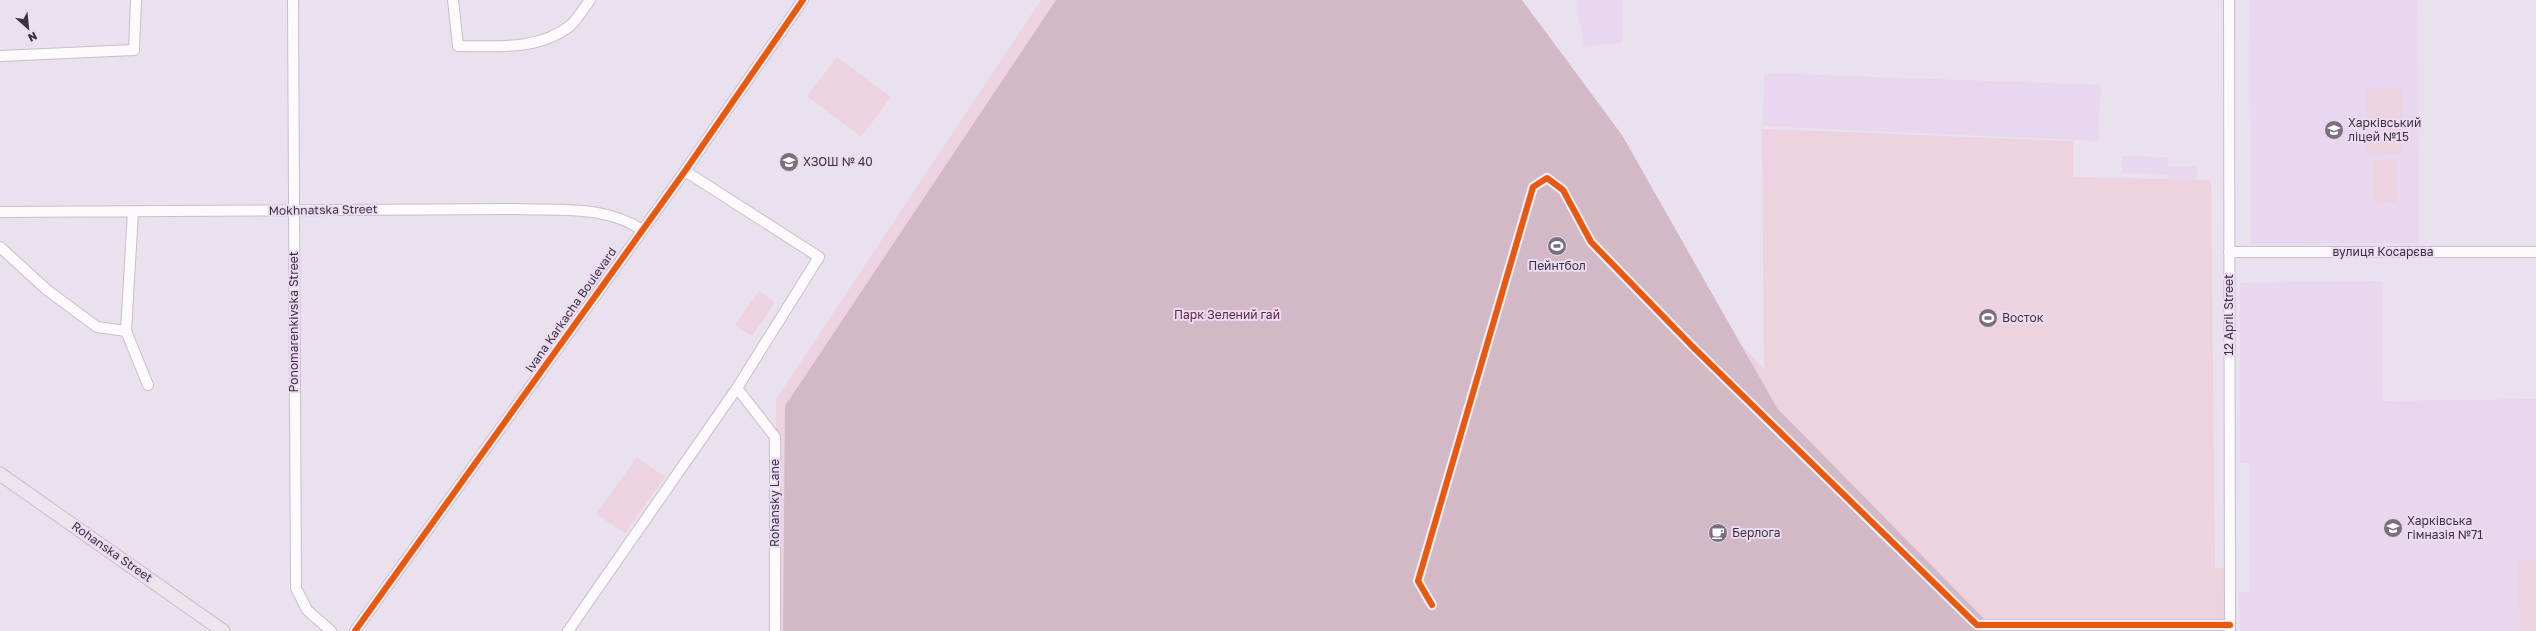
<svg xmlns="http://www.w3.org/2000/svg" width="2536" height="631" font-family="'Golos Text',sans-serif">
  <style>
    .built { fill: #e8d7ee }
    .green { fill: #edd2df }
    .forest { fill: #d3b9c6 }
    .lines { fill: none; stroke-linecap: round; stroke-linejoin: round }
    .minor-casing { stroke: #c7bfca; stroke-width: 12 }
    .major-casing { stroke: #c5c0c7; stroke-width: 15 }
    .minor { stroke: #fcfafc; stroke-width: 10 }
    .major { stroke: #ede5ec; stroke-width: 13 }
    .cycleway-casing { stroke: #eddbf4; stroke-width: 8 }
    .cycleway { stroke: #e8590c; stroke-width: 6 }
    .labels { text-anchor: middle; stroke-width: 4; stroke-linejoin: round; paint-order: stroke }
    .poi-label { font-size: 12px; fill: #3a333d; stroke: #eddbf4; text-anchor: start }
    .street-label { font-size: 12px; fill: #3a333d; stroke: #eddbf4 }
    .park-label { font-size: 12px; fill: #5d273c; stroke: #eddbf4 }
  </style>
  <rect width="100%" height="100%" fill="#eae1ee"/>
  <path class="built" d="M 1576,0 L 1623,0 L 1623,43 L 1584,46 Z
    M 2250,0 L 2418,0 L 2419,243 L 2251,244 Z
    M 1764,73 L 2101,85 L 2098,141 L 1763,126 Z
    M 2122,156 L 2168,157 L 2168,166 L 2197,166 L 2196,180 L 2169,179 L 2169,174 L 2122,173 Z
    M 2382,281 L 2383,401 L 2536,399 L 2536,631 L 2240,631 L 2239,592 L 2250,592 L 2250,463 L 2240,463 L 2240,283 Z"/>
  <path class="green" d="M 1041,0 L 1473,0 L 1611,204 L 1764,369 L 1762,129 L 2073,141 L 2073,177 L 2211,180 L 2215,568 L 2230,568 L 2230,631 L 775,631 L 776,399 Z
    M 837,57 L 891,97 L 861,137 L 807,96 Z
    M 2367,88 L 2401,89 L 2402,154 L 2367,155 Z
    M 2373,160 L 2397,160 L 2397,202 L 2374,203 Z
    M 759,291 L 775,302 L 752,336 L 735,325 Z
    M 637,457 L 665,477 L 625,533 L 596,514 Z
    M 2536,560 L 2536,631 L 2520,631 L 2518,561 Z"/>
  <path class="forest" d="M 1056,0 L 1522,0 L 1622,135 L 1777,408 L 1996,631 L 783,631 L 785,406 Z"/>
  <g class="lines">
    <g class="minor-casing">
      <path id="minor" d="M 293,0 L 296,588 L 307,610 L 331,631
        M 453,0 L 458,46 C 496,46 539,51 571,25 C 578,18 584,8 590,0
        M 2229,0 L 2230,631
        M 0,56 L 134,50 L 136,0
        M 0,212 L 517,209 C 560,211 605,205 642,230
        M 0,247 L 47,290 L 97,327 L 126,331 L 148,385
        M 2229,252 L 2536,252
        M 126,331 L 133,212
        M 737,388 L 775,437 L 775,631
        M 1432,605 L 1418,581 L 1533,187 L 1547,178 L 1563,190 L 1591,242 L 1693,347 L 1977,625 L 2230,625
        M 355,631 L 685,171 L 803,0
        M 568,631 L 737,388 L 819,257 L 685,171"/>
    </g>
    <g class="major-casing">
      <path id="major" d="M 0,474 L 223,631"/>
    </g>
    <use href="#minor" class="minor"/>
    <use href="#major" class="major"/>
    <g class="cycleway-casing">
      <path id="cycleway" d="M 1432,605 L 1418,581 L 1533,187 L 1547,178 L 1563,190 L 1591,242 L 1693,347 L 1977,625 L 2230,625
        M 355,631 L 685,171 L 803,0"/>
    </g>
    <use href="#cycleway" class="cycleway"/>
  </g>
  <defs>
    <g id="school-disc" transform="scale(1)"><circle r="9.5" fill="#78707b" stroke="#eddbf4"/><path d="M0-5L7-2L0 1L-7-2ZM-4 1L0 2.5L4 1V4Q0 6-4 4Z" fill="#fff"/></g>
    <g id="stadium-disc" transform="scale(1)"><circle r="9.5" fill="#78707b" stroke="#eddbf4"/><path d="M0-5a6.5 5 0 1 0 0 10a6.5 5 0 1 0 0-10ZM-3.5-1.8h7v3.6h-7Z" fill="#fff"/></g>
    <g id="cafe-disc" transform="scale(1)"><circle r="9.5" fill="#78707b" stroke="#eddbf4"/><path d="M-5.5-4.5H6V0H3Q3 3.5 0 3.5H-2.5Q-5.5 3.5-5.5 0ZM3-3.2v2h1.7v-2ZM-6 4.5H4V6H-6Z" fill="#fff"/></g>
  </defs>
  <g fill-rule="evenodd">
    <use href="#school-disc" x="2334" y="130"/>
    <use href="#school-disc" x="789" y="162"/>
    <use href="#stadium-disc" x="1557" y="246"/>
    <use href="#stadium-disc" x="1988" y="318"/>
    <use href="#school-disc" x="2393" y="528"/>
    <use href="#cafe-disc" x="1718" y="533"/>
  </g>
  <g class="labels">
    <g class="poi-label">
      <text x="2348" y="127">Харківський<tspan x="2348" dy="14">ліцей №15</tspan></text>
      <text x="803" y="166">ХЗОШ № 40</text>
      <text x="1557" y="270" text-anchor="middle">Пейнтбол</text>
      <text x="2002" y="322">Восток</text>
      <text x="2407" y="525">Харківська<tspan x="2407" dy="14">гімназія №71</tspan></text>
      <text x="1732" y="537">Берлога</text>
    </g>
    <g class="street-label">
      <text transform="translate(323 210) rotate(-1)" y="4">Mokhnatska Street</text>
      <text x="2383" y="256">вулиця Косарєва</text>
      <text transform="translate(571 310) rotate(-55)" y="4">Ivana Karkacha Boulevard</text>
      <text transform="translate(2229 315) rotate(-90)" y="4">12 April Street</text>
      <text transform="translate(294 322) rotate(-90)" y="4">Ponomarenkivska Street</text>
      <text transform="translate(775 503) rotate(-90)" y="4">Rohansky Lane</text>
      <text transform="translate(112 552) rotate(35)" y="4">Rohanska Street</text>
    </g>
    <g class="park-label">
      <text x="1227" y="319">Парк Зелений гай</text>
    </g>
  </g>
  <g transform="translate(28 28) rotate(153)" stroke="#eddbf4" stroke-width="3" paint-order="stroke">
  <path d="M0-3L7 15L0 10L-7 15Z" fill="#3a333d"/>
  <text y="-6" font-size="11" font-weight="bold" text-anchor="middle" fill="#3a333d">N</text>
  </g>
</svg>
